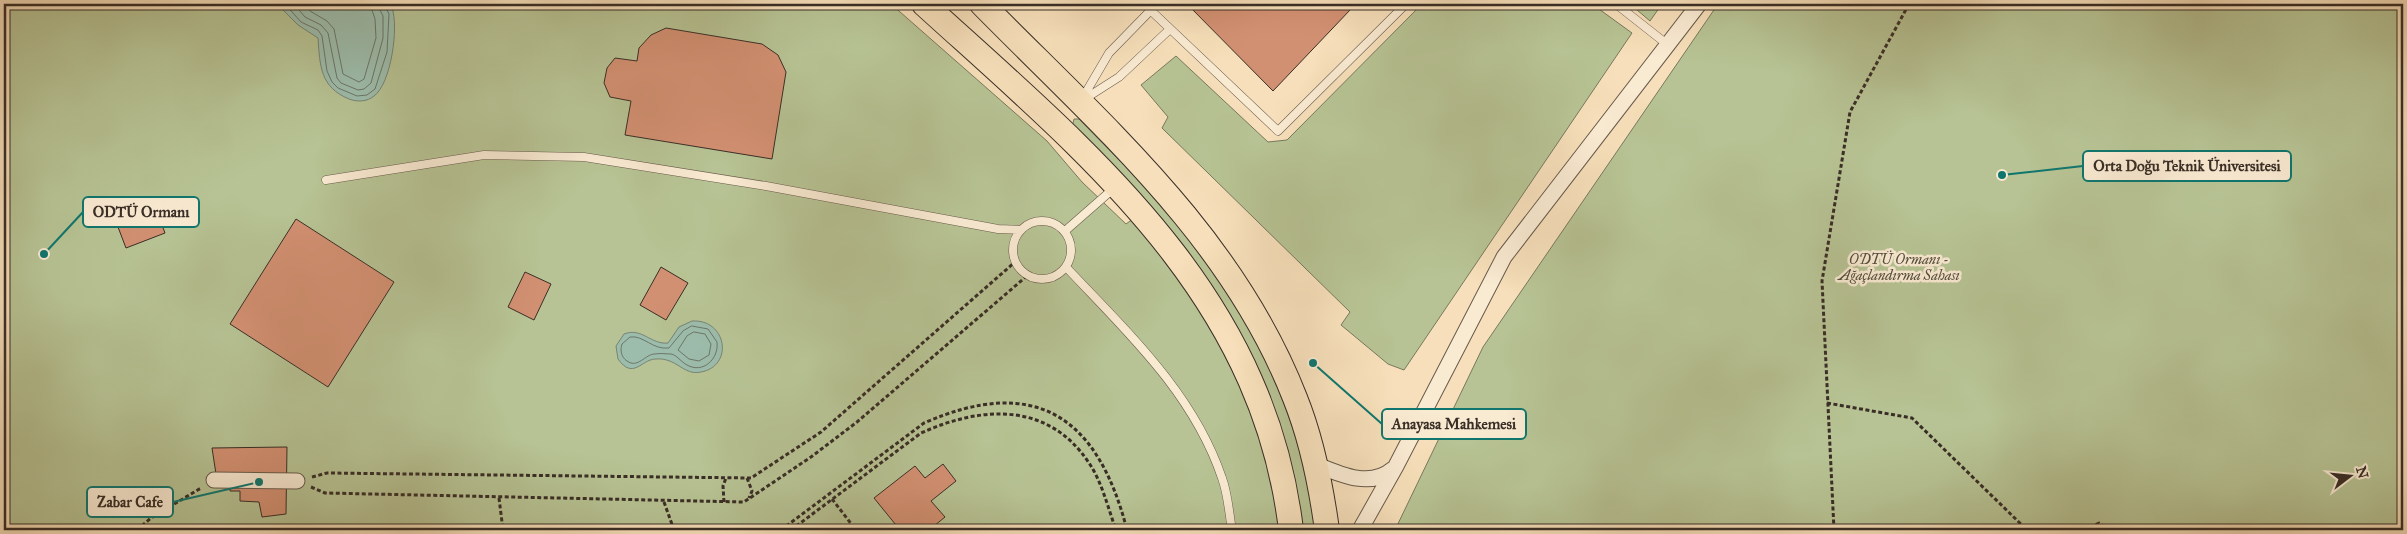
<svg xmlns="http://www.w3.org/2000/svg" width="2407" height="534" font-family="'IM FELL Great Primer',serif">
  <style>
    .green { fill: #b7c394; stroke: #78785d }
    .water { fill: #9dbdac; stroke: #758476 }
    .lines { fill: none; stroke-linecap: round; stroke-linejoin: round }
    .shore { stroke: #6b7669; stroke-width: 1 }
    .building { fill: #d29072; stroke: #392e26 }
    .lane-casing { stroke: #685a4b; stroke-width: 9 }
    .street-casing { stroke: #685a4b; stroke-width: 17 }
    .primary-casing { stroke: #392e26; stroke-width: 26 }
    .path { stroke: #392e26; stroke-width: 3; stroke-dasharray: 4 2.5; stroke-linecap: butt }
    .lane { stroke: #f9ead2; stroke-width: 8 }
    .street { stroke: #f9ead2; stroke-width: 15 }
    .primary { stroke: #f6dfba; stroke-width: 24 }
    .labels { text-anchor: middle; stroke-width: 5; stroke-linejoin: round; paint-order: stroke }
    .park-label { font-size: 14px; font-style: italic; fill: #524c3c; stroke: #f9ead2 }
    .leader { fill: none; stroke: #0f766e; stroke-width: 2 }
    .callout-dot { fill: #0f766e; stroke: #f9ead2; stroke-width: 2 }
    .callout { fill: #f9ead2; stroke: #0f766e; stroke-width: 2 }
    .callout-label { font-size: 15px; text-anchor: middle; font-weight: bold; fill: #392e26 }
  </style>
  <rect width="100%" height="100%" fill="#f6dfba"/>
  <filter id="stains"><feTurbulence type="fractalNoise" baseFrequency=".004" numOctaves="4"/><feColorMatrix values="0 0 0 0 .2 0 0 0 0 .09 0 0 0 0 .02 0 0 0 .5 -.17"/></filter>
  <radialGradient id="worn" r=".72"><stop offset=".6" stop-color="#630" stop-opacity="0"/><stop offset="1" stop-color="#630" stop-opacity=".3"/></radialGradient>
  <path class="green" d="M 4,4 L 891,4 L 1047,141 L 1082,182 L 1126,224 L 1141,213 L 1224,327 L 1291,530 L 4,530 Z
    M 1422,4 L 1592,4 L 1632,33 L 1404,370 L 1388,364 L 1341,325 L 1350,312 L 1162,128 L 1168,117 L 1141,85 L 1176,56 L 1268,142 L 1287,140 Z
    M 1630,4 L 1662,4 L 1650,21 Z
    M 1718,4 L 2403,4 L 2403,530 L 1395,530 L 1483,347 Z
    M 1074,119 L 1079,119 C 1107,148 1136,176 1163,206 C 1244,297 1300,409 1316,530 L 1301,530 C 1291,487 1284,443 1270,401 C 1233,289 1151,209 1072,127 Z"/>
  <path class="water" d="M 277,4 L 386,4 L 392,8 C 399,27 391,84 374,96 C 367,102 357,102 349,99 C 320,87 320,66 318,38 L 298,25 Z
    M 692,321 C 727,319 734,366 701,372 C 683,376 677,357 655,359 C 641,360 633,380 618,359 L 616,346 L 624,334 C 642,327 651,345 668,343 L 679,327 Z"/>
  <g class="lines">
    <path class="shore" d="M 285,4 L 301,22 L 318,30 L 322,36 L 327,71 L 332,82 L 338,88 L 357,96 L 367,95 L 375,89 L 387,52 L 389,14 L 384,4
      M 294,4 L 305,17 L 321,25 L 328,33 L 337,78 L 341,83 L 358,90 L 364,89 L 371,83 L 383,38 L 383,16 L 377,4
      M 304,4 L 310,11 L 327,21 L 334,29 L 343,74 L 359,82 L 364,79 L 376,38 L 375,19 L 370,4
      M 692,326 L 708,329 L 717,342 C 719,359 703,374 687,365 C 681,362 677,355 671,354 C 666,354 660,353 655,354 C 645,354 638,369 627,361 C 621,357 620,350 622,344 L 630,337 C 644,335 652,350 669,348 L 683,331 Z
      M 694,332 L 705,334 L 711,344 L 709,355 L 699,361 L 689,359 L 678,350 L 687,336 Z"/>
  </g>
  <path class="building" d="M 1187,4 L 1345,4 L 1351,9 L 1273,91 Z
    M 666,28 L 762,44 L 778,55 L 786,72 L 772,159 L 625,135 L 631,101 L 610,97 L 604,83 L 607,68 L 615,58 L 637,61 L 639,48 L 651,35 Z
    M 152,199 L 165,233 L 126,248 L 113,214 Z
    M 296,219 L 394,282 L 328,387 L 230,324 Z
    M 661,267 L 688,283 L 666,320 L 640,305 Z
    M 525,272 L 551,284 L 534,320 L 508,307 Z
    M 287,447 L 286,514 L 262,517 L 259,502 L 240,501 L 240,491 L 230,491 L 229,474 L 216,474 L 212,448 Z
    M 943,464 L 956,481 L 931,501 L 945,517 L 929,530 L 900,530 L 874,498 L 915,466 L 925,478 Z"/>
  <g class="lines">
    <g class="lane-casing">
      <path id="lane" d="M 1144,4 L 1278,131 L 1406,4
        M 1616,4 L 1668,45
        M 1082,99 L 1109,53 L 1151,10
        M 1083,100 L 1119,77 L 1170,29
        M 326,180 L 484,155 L 584,157 L 766,186 L 998,229 L 1021,230
        M1013 250a29 29 0 1 1 58 0a29 29 0 1 1-58 0Z
        M 1065,231 L 1113,189
        M 1066,267 C 1126,331 1193,392 1222,478 C 1228,494 1229,513 1232,530"/>
    </g>
    <g class="street-casing">
      <path id="street" d="M 1315,464 C 1339,474 1370,489 1393,469
        M 214,480 L 297,481
        M 1360,530 L 1396,466 L 1504,257 L 1699,4"/>
    </g>
    <g class="primary-casing">
      <path id="primary" d="M 924,4 C 1089,154 1263,293 1291,530
        M 982,4 C 1101,125 1232,236 1295,398 C 1312,440 1321,486 1327,530"/>
    </g>
    <path class="path" d="M 1827,403 L 1912,418 L 2027,530
      M 312,477 L 327,473 L 751,478 L 821,432 L 1015,262
      M 747,478 L 752,491 L 749,498
      M 311,487 L 325,493 L 744,502 L 811,457 L 857,422 L 1028,275
      M 499,498 L 503,530
      M 832,499 L 856,530
      M 664,502 L 674,530
      M 724,502 L 723,486 L 726,478
      M 137,530 L 151,518 L 201,488
      M 781,530 L 924,423 C 1036,374 1098,417 1127,530
      M 791,530 L 921,433 C 981,406 1048,401 1089,463 C 1102,482 1108,508 1116,530
      M 1834,530 L 1822,281 L 1850,112 L 1909,4
      M 2084,530 L 2099,523 L 2109,530"/>
    <use href="#lane" class="lane"/>
    <use href="#street" class="street"/>
    <use href="#primary" class="primary"/>
  </g>
  <g class="labels">
    <g class="park-label">
      <text x="1899" y="264">ODTÜ Ormanı -<tspan x="1899" dy="16">Ağaçlandırma Sahası</tspan></text>
    </g>
  </g>
  <path class="leader" d="M2002 175L2083 166M44 254L83 212M1313 363L1382 424M259 482L173 502"/>
  <g class="callout-dot">
    <circle cx="2002" cy="175" r="5"/>
    <circle cx="44" cy="254" r="5"/>
    <circle cx="1313" cy="363" r="5"/>
    <circle cx="259" cy="482" r="5"/>
  </g>
  <g class="callout">
    <rect x="2083" y="151" width="208" height="30" rx="5"/>
    <rect x="83" y="197" width="116" height="30" rx="5"/>
    <rect x="1382" y="409" width="144" height="30" rx="5"/>
    <rect x="87" y="487" width="86" height="30" rx="5"/>
  </g>
  <g class="callout-label">
    <text x="2187" y="171">Orta Doğu Teknik Üniversitesi</text>
    <text x="141" y="217">ODTÜ Ormanı</text>
    <text x="1454" y="429">Anayasa Mahkemesi</text>
    <text x="130" y="507">Zabar Cafe</text>
  </g>
  <rect width="2407" height="534" fill="none" stroke="#f6dfba" stroke-width="20"/>
  <rect x="5" y="5" width="2397" height="524" fill="none" stroke="#392e26" stroke-width="2.5"/>
  <rect x="10" y="10" width="2387" height="514" fill="none" stroke="#392e26"/>
  <g transform="translate(2350 476) rotate(74)" stroke="#f9ead2" stroke-width="4" paint-order="stroke">
  <path d="M0-4L9 19L0 12L-9 19Z" fill="#392e26"/>
  <text y="-8" font-size="14" font-weight="bold" text-anchor="middle" fill="#392e26">N</text>
  </g>
  <rect width="100%" height="100%" filter="url(#stains)"/>
  <rect width="100%" height="100%" fill="url(#worn)"/>
</svg>
